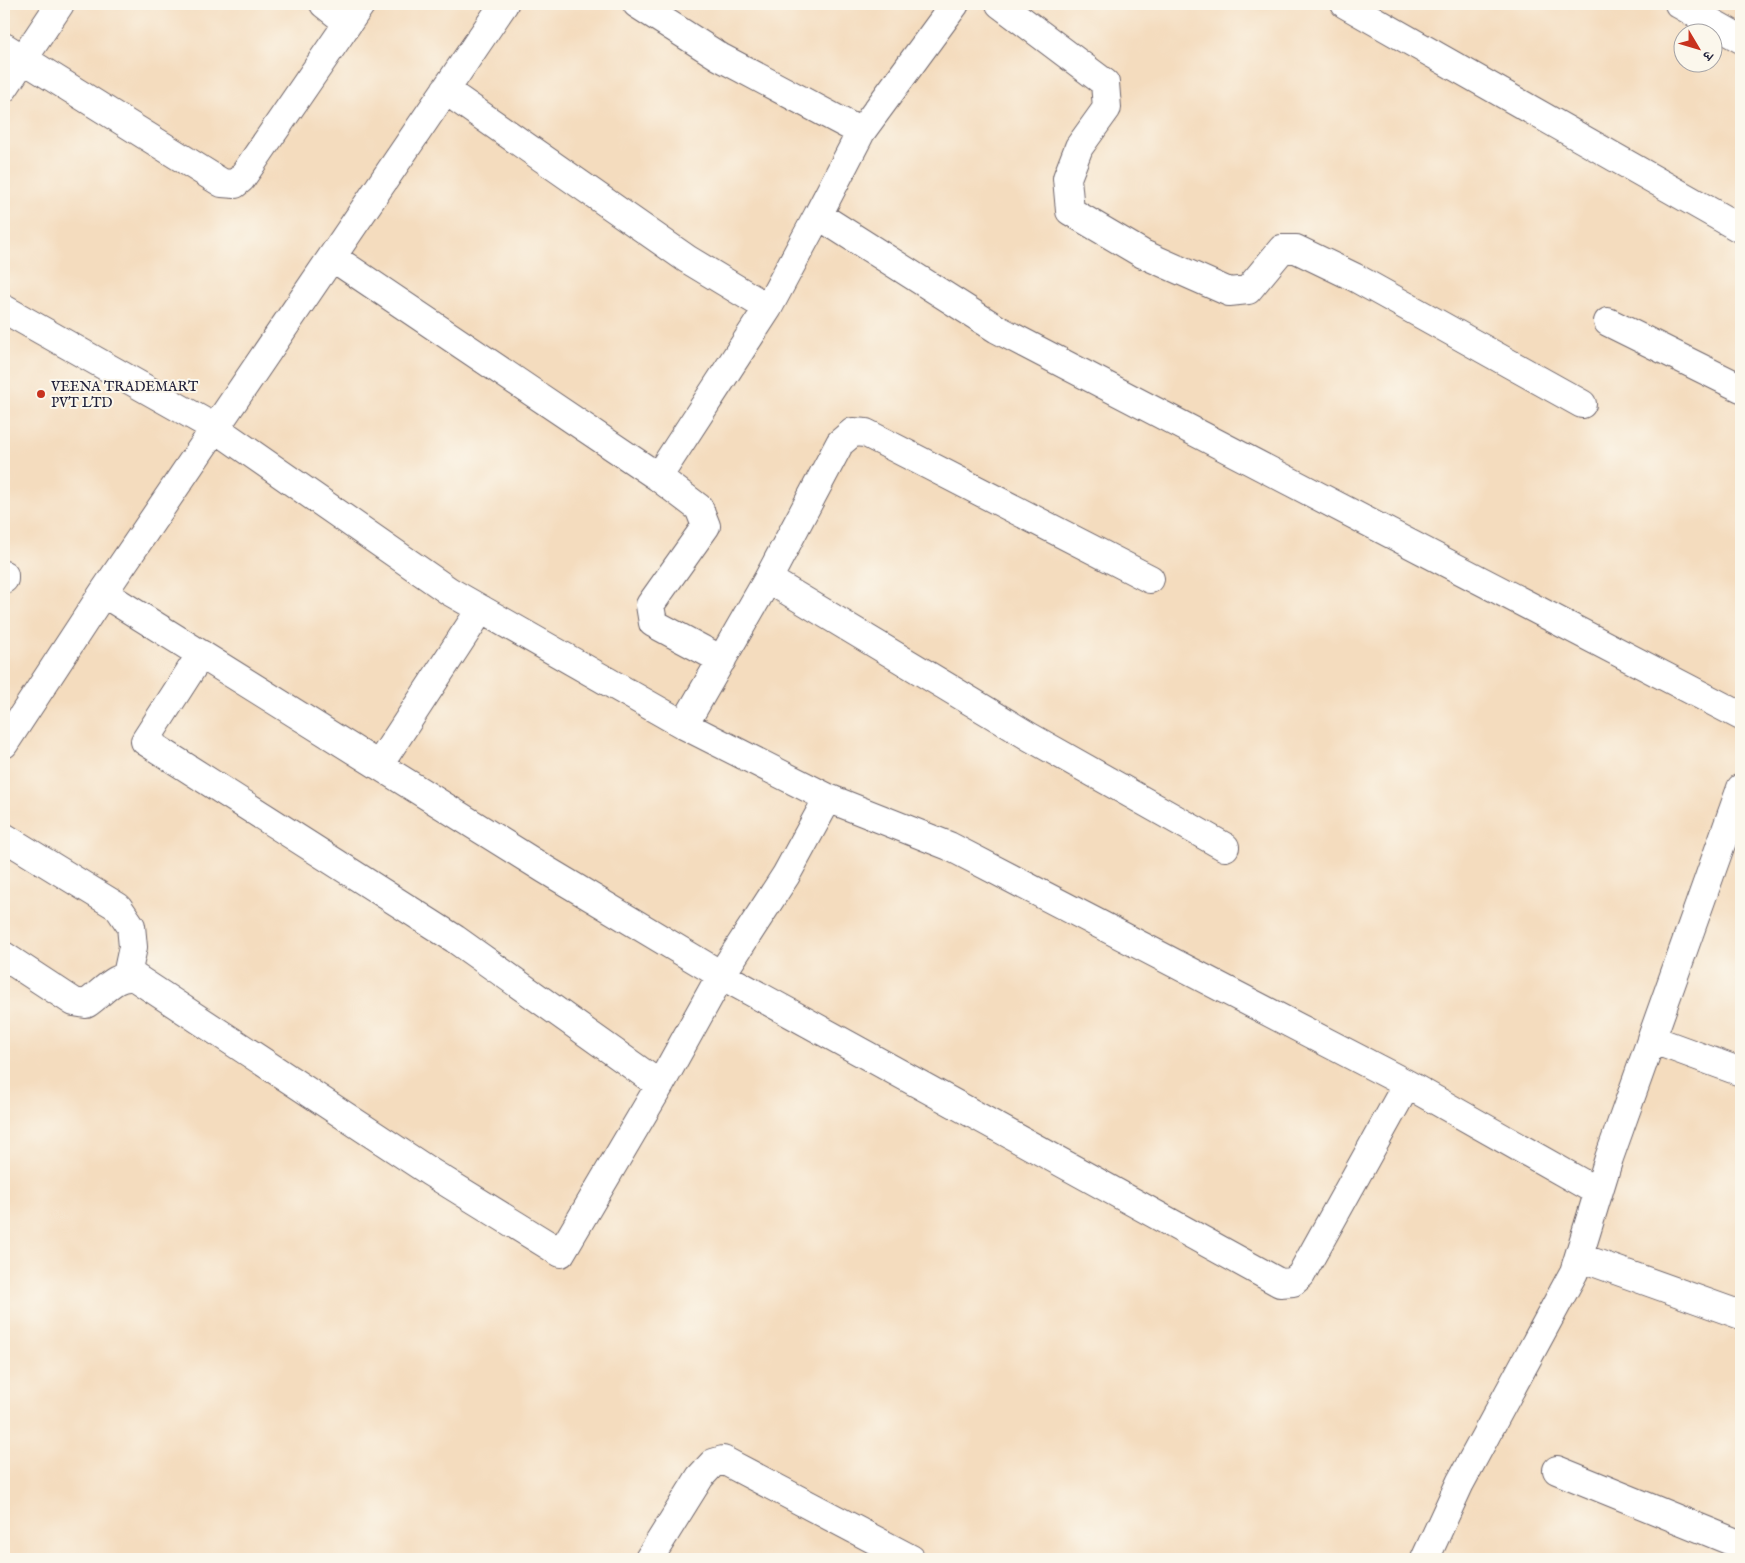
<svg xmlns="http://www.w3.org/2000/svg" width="1745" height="1563" font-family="'IM FELL English','Noto Serif Devanagari',serif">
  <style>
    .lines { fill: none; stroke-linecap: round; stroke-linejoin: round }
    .minor-casing { stroke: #6c6369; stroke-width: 30 }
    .minor { stroke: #fff; stroke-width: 28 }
    .poi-dot { fill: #c8321e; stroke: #fbf7ec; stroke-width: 2 }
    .labels { text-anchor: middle; stroke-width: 4; stroke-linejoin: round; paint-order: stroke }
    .poi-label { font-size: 14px; fill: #22223b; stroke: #fbf7ec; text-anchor: start }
  </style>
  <rect width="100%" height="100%" fill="#fbf7ec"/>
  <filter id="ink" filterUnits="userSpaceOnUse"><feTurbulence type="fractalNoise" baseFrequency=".02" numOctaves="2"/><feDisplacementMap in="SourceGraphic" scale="10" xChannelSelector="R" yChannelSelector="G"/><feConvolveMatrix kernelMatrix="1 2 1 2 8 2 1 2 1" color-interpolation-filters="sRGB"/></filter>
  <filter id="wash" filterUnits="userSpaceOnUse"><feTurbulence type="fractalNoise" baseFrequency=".0096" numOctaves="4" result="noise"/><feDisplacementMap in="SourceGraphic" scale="20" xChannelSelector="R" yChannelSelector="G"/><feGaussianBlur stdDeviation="1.12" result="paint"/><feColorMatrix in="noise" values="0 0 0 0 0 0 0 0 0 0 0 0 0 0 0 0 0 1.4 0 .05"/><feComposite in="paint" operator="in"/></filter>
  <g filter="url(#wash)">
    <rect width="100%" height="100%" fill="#f4dcbe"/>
  </g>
  <g filter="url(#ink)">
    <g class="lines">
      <g class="minor-casing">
        <path id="minor" d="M 637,4 L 720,57 L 861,132
          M 955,4 L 861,132 L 818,215 L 997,329 L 1741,716
          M 1000,4 L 1105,83 L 1107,108 L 1079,147 L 1067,178 L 1070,211 L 1143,254 L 1229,292 L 1248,290 L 1282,249 L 1296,249 L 1354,277 L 1582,404
          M 1345,4 L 1741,229
          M 1679,4 L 1741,39
          M 348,23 L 361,4
          M 4,47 L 222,183 L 235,184 L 241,179 L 348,23 L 324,4
          M 4,88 L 60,4
          M 445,90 L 687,259 L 768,308
          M 332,257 L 658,477 L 699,508 L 706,526 L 650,605 L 653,623 L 722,660
          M 4,309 L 215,428 L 449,591 L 684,725 L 828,798 L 949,846 L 1407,1084 L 1598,1192
          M 1608,322 L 1741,388
          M 658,477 L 768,308 L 818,215
          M 4,575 L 4,579
          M 768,579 L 1030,737 L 1225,847
          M 103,593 L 546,870 L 721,975 L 1280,1283 L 1293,1282 L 1301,1275 L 1407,1084
          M 201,654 L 145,741 L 455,939 L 660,1085
          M 684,725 L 768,579 L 840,443 L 853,432 L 866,433 L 1150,579
          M 4,744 L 103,593 L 504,4
          M 379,765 L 481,609
          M 4,837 L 118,907 L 131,926 L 133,947 L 127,975
          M 4,956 L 74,1002 L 86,1004 C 102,994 116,972 136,978 L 430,1172 L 561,1253 L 660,1085 L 721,975 L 786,875 L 828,798
          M 1651,1039 L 1741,1072
          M 1579,1257 L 1741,1315
          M 1557,1470 L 1741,1545
          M 649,1559 L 700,1477 L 713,1463 L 723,1460 L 911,1559
          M 1425,1559 L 1460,1483 L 1574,1272 L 1609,1158 L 1741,788"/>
      </g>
      <use href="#minor" class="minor"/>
    </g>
  </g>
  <circle class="poi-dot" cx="41" cy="394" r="5"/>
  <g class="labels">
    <g class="poi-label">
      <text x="51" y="391">VEENA TRADEMART<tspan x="51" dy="16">PVT LTD</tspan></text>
    </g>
  </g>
  <rect width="1745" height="1563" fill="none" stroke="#fbf7ec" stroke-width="20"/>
  <g transform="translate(1698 48) rotate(128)"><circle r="24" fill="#fbf7ec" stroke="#a4a2a5"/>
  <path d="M0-4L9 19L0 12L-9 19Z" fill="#c8321e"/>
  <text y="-8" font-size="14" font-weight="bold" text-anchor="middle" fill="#22223b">उ</text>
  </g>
</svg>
